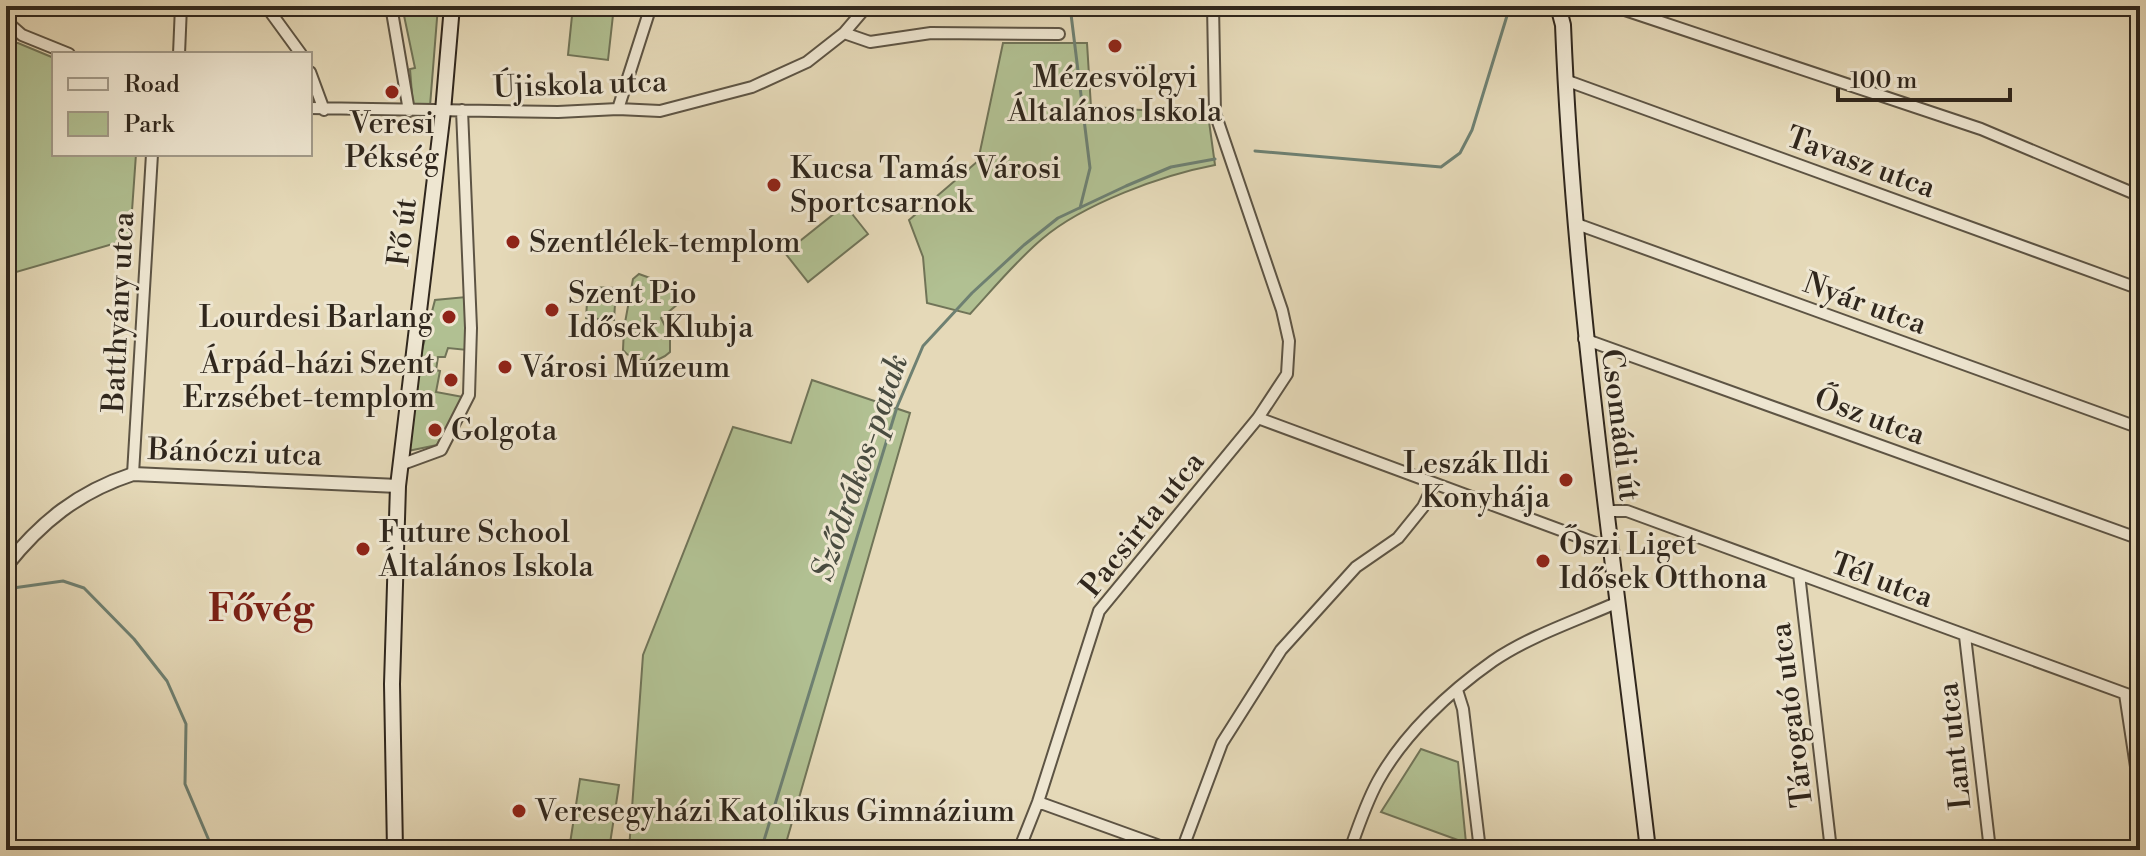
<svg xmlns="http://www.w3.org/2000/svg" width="2146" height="856" font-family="'Libre Bodoni',serif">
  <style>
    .green { fill: #b1c092; stroke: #707458; stroke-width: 2 }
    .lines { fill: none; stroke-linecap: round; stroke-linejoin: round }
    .stream { stroke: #6e8072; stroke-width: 3 }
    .minor-casing { stroke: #5d5444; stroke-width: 14 }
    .tertiary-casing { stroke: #5d5444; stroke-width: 16 }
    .secondary-casing { stroke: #30271d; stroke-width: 18 }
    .minor { stroke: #eee6d1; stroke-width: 10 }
    .tertiary { stroke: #eee6d1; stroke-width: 12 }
    .secondary { stroke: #eee6d1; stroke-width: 14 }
    .poi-dot { fill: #8f2418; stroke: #eee6d1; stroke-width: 3 }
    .labels { text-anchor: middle; stroke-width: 6; stroke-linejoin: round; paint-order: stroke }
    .poi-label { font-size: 30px; fill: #30271d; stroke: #eee6d1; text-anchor: start }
    .street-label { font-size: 30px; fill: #30271d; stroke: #eee6d1 }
    .water-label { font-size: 32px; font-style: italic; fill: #4a4c40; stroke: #eee6d1 }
    .district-label { font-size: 38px; font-weight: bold; fill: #7a1f14; stroke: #eee6d1 }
  </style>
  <rect width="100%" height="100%" fill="#e5d9b8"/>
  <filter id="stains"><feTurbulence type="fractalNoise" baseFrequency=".0025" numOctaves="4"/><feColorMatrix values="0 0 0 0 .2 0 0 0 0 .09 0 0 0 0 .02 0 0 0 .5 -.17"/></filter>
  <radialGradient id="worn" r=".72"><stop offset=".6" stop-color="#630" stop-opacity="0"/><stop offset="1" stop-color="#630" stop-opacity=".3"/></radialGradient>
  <path class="green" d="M 402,6 L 438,6 L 430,106 L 413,107 L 410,69 L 415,68 Z
    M 573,6 L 614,6 L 608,60 L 568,55 Z
    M 6,43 L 18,43 L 54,58 L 54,154 L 136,154 L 130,239 L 6,275 Z
    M 1003,43 L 1087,43 L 1091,107 L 1208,114 L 1215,165 C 1162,175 1083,204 1042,239 C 1016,261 993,289 970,314 L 927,303 L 923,257 L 909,220 L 978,161 Z
    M 845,205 L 868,234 L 808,282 L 785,253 Z
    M 639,274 L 675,287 L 679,295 L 678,304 L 661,318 L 670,336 L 670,352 C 658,364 634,364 623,350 L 624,328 L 633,279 Z
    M 588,287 L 616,288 L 614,320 L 586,318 Z
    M 466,297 L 467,350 L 448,348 L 445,357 L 438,357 L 436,370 L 440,371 L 436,392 L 463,397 L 437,445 L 408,451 L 421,354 L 435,300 Z
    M 812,380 L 910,413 L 784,850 L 629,850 L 643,655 L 733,427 L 791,443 Z
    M 1421,749 L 1458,762 L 1466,843 L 1381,812 Z
    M 580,779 L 619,785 L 609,850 L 569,850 Z"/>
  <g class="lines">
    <path class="stream" d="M 1070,6 L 1090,168 L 1080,208
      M 1255,151 L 1441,167 L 1460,153 L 1472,130 L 1510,6
      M 13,588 L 63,581 L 84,588 L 134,639 L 167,681 L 186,724 L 185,784 L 213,850
      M 761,850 L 897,407 L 923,346 L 972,293 L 1024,245 L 1058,218 L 1126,186 L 1171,167 L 1215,159"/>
    <g class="minor-casing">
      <path id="minor" d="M 266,6 L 301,54
        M 391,6 L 409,111
        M 1613,6 L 1981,129 L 2140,196
        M 6,21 L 22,35 L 69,54
        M 844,33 L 870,42 L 931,33 L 1059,34
        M 179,54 L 181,6
        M 310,72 L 324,110
        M 1565,80 L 2140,289
        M 310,108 L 558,112 L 618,109 L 660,111 L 752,87 L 807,62 L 844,33 L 867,6
        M 618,109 L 651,6
        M 1574,223 L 2140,428
        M 1584,339 L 2140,539
        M 1258,418 L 1609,548
        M 400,465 L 441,450 L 469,395 L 471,328 L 462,110
        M 133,474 L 152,154
        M 1606,511 L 1627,511 L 2140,699
        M 1799,574 L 1831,850
        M 1965,636 L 1990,850
        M 1457,690 L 1463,709 L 1480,850
        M 2125,694 L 2140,793
        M 1038,802 L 1171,850
        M 1019,850 L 1038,802 L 1099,611 L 1258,418 L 1287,374 L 1289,341 L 1282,310 L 1215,113 L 1213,6
        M 1182,850 L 1222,743 L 1281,650 L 1356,567 L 1398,538 L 1423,507 L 1434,484
        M 1350,850 C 1358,827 1366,803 1378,781 C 1404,734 1449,692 1493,661 C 1530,636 1575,621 1616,603"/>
    </g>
    <g class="tertiary-casing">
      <path id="tertiary" d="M 6,566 C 41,522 78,492 133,474 L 398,486"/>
    </g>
    <g class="secondary-casing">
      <path id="secondary" d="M 1558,6 L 1563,25 C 1574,302 1616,575 1648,850
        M 395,850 L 392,684 L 398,486 L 443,111 L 452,6"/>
    </g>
    <use href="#minor" class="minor"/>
    <use href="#tertiary" class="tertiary"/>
    <use href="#secondary" class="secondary"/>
  </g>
  <g class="poi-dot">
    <circle cx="1115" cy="46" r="8"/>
    <circle cx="392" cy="92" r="8"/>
    <circle cx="774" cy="185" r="8"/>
    <circle cx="513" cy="242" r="8"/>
    <circle cx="552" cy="310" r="8"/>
    <circle cx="449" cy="317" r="8"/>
    <circle cx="505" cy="367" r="8"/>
    <circle cx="451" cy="380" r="8"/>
    <circle cx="435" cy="430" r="8"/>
    <circle cx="1566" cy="480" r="8"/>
    <circle cx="363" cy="549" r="8"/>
    <circle cx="1543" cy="561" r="8"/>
    <circle cx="519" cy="811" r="8"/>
  </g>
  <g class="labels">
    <g class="poi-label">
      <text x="1115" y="87" text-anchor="middle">Mézesvölgyi<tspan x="1115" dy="34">Általános Iskola</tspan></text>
      <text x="392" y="133" text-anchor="middle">Veresi<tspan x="392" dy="34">Pékség</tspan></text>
      <text x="790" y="178">Kucsa Tamás Városi<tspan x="790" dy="34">Sportcsarnok</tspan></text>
      <text x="529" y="252">Szentlélek-templom</text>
      <text x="568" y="303">Szent Pio<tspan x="568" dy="34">Idősek Klubja</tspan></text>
      <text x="433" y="327" text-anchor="end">Lourdesi Barlang</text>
      <text x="435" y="373" text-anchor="end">Árpád-házi Szent<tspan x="435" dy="34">Erzsébet-templom</tspan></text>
      <text x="521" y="377">Városi Múzeum</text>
      <text x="451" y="440">Golgota</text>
      <text x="1550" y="473" text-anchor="end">Leszák Ildi<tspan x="1550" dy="34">Konyhája</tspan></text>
      <text x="379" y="542">Future School<tspan x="379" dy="34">Általános Iskola</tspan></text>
      <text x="1559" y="554">Őszi Liget<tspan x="1559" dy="34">Idősek Otthona</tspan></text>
      <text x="535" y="821">Veresegyházi Katolikus Gimnázium</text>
    </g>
    <g class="street-label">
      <text transform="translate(580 84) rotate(-2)" y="10">Újiskola utca</text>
      <text transform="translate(1861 162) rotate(20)" y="10">Tavasz utca</text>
      <text transform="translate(402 232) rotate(-83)" y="10">Fő út</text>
      <text transform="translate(1865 303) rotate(20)" y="10">Nyár utca</text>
      <text transform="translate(118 312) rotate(-87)" y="10">Batthyány utca</text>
      <text transform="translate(1870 416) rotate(20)" y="10">Ősz utca</text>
      <text transform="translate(1621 425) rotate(83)" y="10">Csomádi út</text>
      <text transform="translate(235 452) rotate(2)" y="10">Bánóczi utca</text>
      <text transform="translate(1142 524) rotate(-51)" y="10">Pacsirta utca</text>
      <text transform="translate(1882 580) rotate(20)" y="10">Tél utca</text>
      <text transform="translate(1791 715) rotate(-97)" y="10">Tárogató utca</text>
      <text transform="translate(1954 746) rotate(-96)" y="10">Lant utca</text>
    </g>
    <g class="water-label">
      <text transform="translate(859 467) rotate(-71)" y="11">Sződrákos-patak</text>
    </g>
    <g class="district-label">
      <text x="261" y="621">Fővég</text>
    </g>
  </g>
  <rect width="2146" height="856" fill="none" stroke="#e5d9b8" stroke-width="32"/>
  <rect x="8" y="8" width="2130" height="840" fill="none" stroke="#30271d" stroke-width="4"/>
  <rect x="16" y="16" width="2114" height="824" fill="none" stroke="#30271d" stroke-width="2"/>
  <rect x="52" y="52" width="260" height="104" fill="#eee6d1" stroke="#a29a89" stroke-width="2"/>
  <rect x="68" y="78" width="40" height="12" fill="#eee6d1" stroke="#a29a89" stroke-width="2"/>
  <text x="124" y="92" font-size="24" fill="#30271d">Road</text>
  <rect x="68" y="112" width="40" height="24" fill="#b1c092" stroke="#a29a89" stroke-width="2"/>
  <text x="124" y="132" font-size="24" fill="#30271d">Park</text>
  <path d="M1838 88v12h172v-12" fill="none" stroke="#30271d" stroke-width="4"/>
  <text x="1850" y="88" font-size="24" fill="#30271d" stroke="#eee6d1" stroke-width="6" paint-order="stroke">100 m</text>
  <rect width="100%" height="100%" filter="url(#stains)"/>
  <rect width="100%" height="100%" fill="url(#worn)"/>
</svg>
